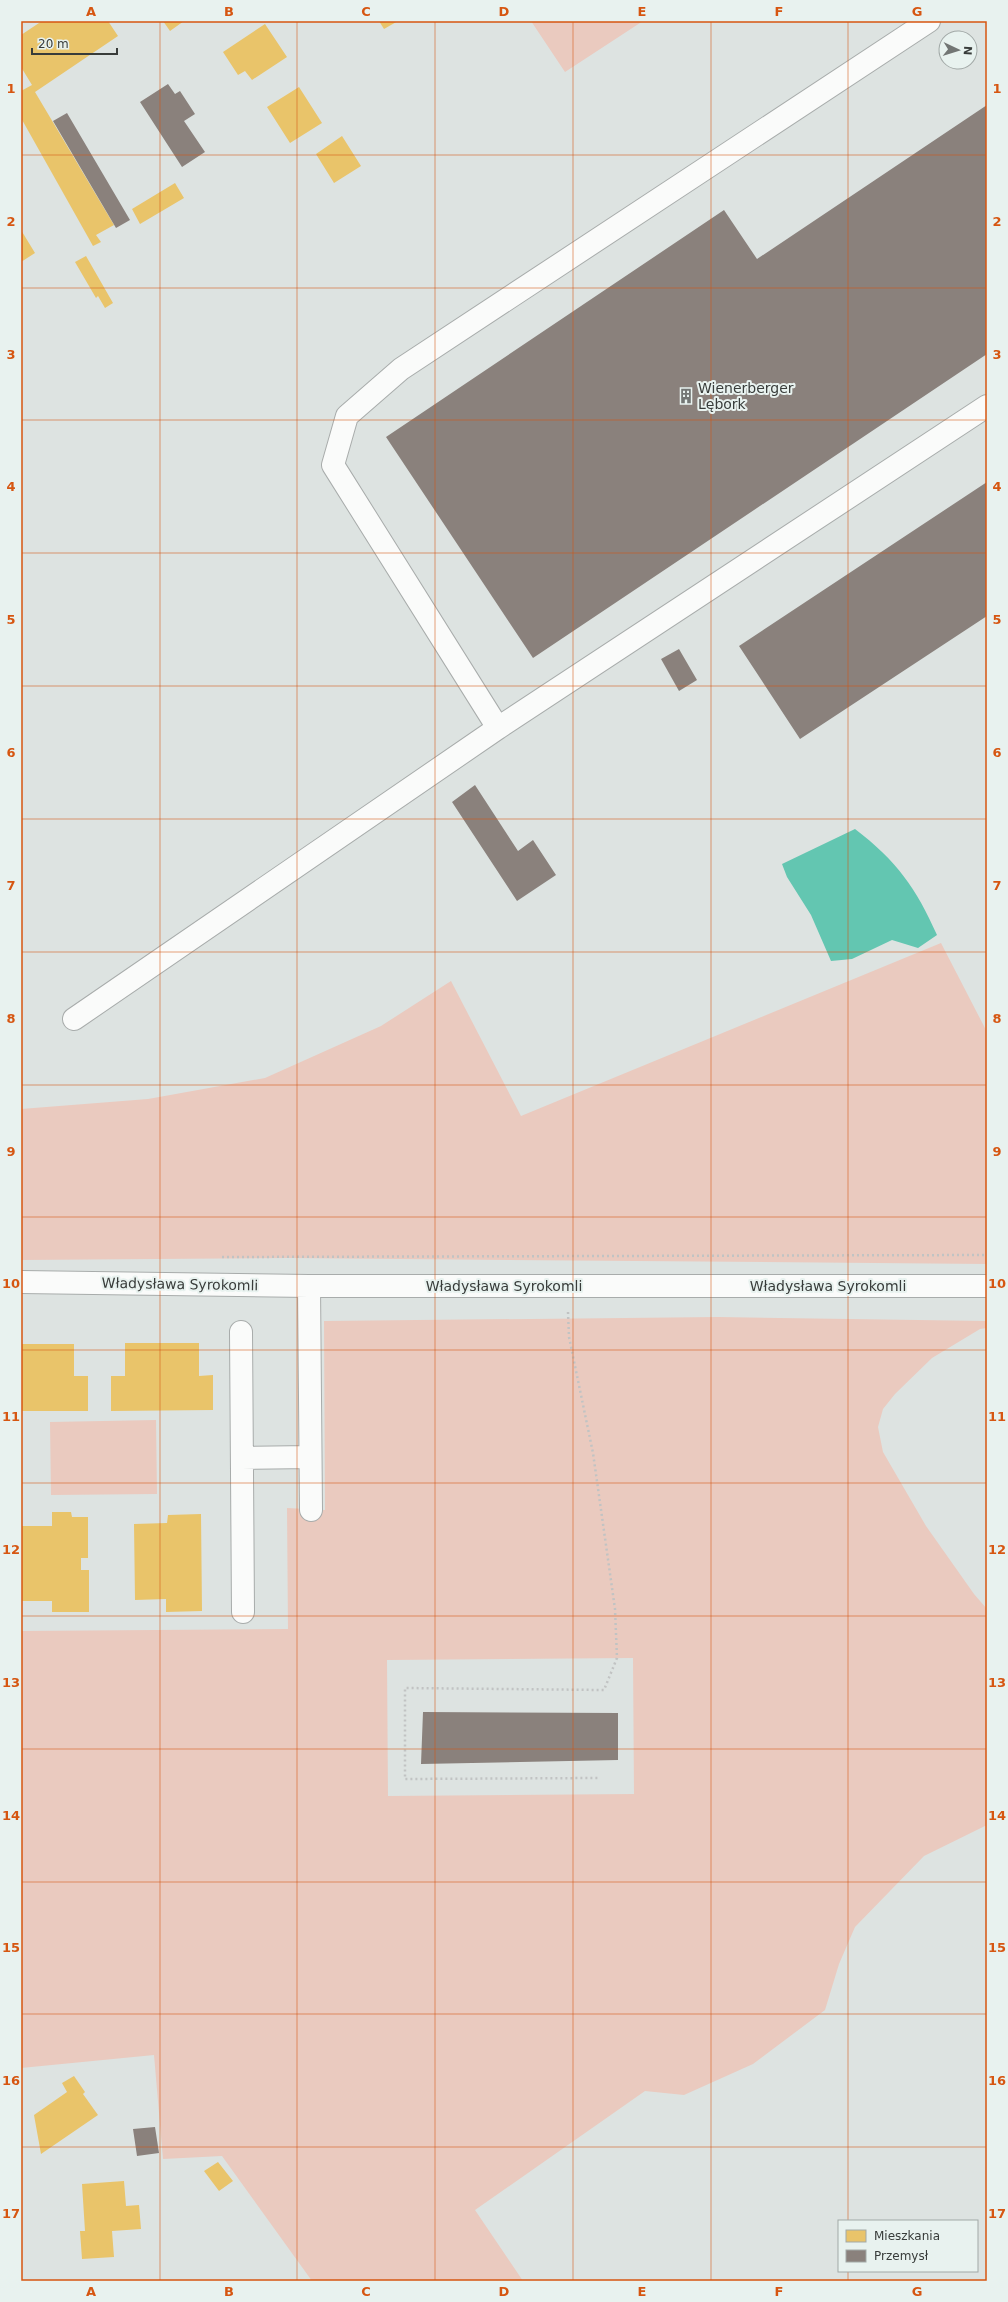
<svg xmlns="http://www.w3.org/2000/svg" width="1008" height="2302" font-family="'DejaVu Sans',sans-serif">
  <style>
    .green { fill: #eacabf; fill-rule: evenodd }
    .water { fill: #63c6b1 }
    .homes { fill: #e9c46a }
    .industry { fill: #8a817c }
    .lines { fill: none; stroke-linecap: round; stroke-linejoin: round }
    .minor-casing { stroke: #a8acab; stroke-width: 24 }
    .path { stroke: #c1c3c3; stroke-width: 2.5; stroke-dasharray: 2 3; stroke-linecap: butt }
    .minor { stroke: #fafbfa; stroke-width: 22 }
    .grid { fill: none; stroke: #d65611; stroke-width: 1; stroke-opacity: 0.55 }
    .labels { text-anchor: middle; stroke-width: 4; stroke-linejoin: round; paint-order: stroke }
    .poi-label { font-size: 14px; fill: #383c3a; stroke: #e8f2ef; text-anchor: start }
    .street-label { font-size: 14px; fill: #383c3a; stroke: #e8f2ef }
    .neatline { fill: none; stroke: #d65611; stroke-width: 1.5 }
    .grid-label { font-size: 13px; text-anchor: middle; font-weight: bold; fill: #d65611 }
  </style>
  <rect width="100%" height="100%" fill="#dde3e1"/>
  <path class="green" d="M 531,21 L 643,21 L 565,72 Z
    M 941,943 L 987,1032 L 987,1264 L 290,1258 L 21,1260 L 21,1109 L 148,1099 L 265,1078 L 381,1026 L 451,981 L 521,1116 Z
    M 718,1317 L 987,1321 L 987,1328 L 980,1329 L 932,1358 L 895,1394 L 883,1409 L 878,1427 L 883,1452 L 926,1526 L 974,1594 L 987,1609 L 987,1825 L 924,1856 L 855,1927 L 839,1964 L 825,2010 L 753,2064 L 684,2095 L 645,2091 L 475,2210 L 523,2281 L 312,2281 L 222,2156 L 163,2159 L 154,2055 L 21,2068 L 21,1631 L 288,1629 L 287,1508 L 325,1510 L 324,1321 ZM 633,1658 L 634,1794 L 388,1796 L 387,1660 Z
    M 156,1420 L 157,1494 L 51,1495 L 50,1422 Z"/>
  <path class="water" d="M 855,829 C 897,861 916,888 937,935 L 918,948 L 892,940 L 852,959 L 831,961 L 811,915 L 787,877 L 782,864 Z"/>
  <path class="homes" d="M 42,21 L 108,21 L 118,36 L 35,92 L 114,225 L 96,235 L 101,242 L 93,246 L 21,118 L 21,91 L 32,85 L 21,67 L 21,35 Z
    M 163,21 L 184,21 L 170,31 Z
    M 379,21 L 398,21 L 384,29 Z
    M 265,24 L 287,57 L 252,80 L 245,71 L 238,75 L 223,52 Z
    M 299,87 L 322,123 L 290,143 L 267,107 Z
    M 342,136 L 361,166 L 334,183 L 316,154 Z
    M 175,183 L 184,198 L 140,224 L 132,209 Z
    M 21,230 L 35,253 L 21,262 Z
    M 86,256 L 113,303 L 105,308 L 98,296 L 96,298 L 75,262 Z
    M 125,1343 L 199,1343 L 199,1376 L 213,1375 L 213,1410 L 111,1411 L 111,1376 L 125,1376 Z
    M 21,1344 L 74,1344 L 74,1376 L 88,1376 L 88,1411 L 21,1411 Z
    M 52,1512 L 71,1512 L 72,1517 L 88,1517 L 88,1558 L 81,1558 L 81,1570 L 89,1570 L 89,1612 L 52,1612 L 52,1601 L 21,1601 L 21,1526 L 52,1526 Z
    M 201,1514 L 202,1611 L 166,1612 L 166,1599 L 135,1600 L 134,1524 L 167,1523 L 168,1515 Z
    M 74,2076 L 85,2092 L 83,2094 L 98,2115 L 41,2154 L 34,2115 L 67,2092 L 62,2083 Z
    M 218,2162 L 233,2181 L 219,2191 L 204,2171 Z
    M 124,2181 L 126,2206 L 139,2205 L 141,2229 L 112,2231 L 114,2257 L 82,2259 L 80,2231 L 85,2231 L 82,2184 Z"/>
  <path class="industry" d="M 168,84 L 175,94 L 180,91 L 195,114 L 184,121 L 205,152 L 182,167 L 140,102 Z
    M 987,105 L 987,354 L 533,658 L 386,437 L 724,210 L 757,259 Z
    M 67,113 L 130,220 L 116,228 L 53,121 Z
    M 987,482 L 987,616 L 800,739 L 739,646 Z
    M 679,649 L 697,680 L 679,691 L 661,659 Z
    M 475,785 L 518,851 L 533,840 L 556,875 L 517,901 L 452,802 Z
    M 423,1712 L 618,1713 L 618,1760 L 421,1764 Z
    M 155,2127 L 159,2153 L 137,2156 L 133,2129 Z"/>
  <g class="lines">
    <g class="minor-casing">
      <path id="minor" d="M 498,728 L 987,406
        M 74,1019 L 498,728 L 333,465 L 347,416 L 401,369 L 929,21
        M 21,1282 L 309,1286 L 987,1286
        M 309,1286 L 311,1510
        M 241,1332 L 243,1612
        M 242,1458 L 310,1457"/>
    </g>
    <path class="path" d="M 222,1257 L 987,1255
      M 568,1312 L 569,1337 L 593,1453 L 615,1609 L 617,1658 L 604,1690 L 405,1688 L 405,1779 L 599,1778"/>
    <use href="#minor" class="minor"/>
  </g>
  <path class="grid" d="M 160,21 L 160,2281M 297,21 L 297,2281M 435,21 L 435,2281M 573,21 L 573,2281M 711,21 L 711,2281M 848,21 L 848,2221M 21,155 L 987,155M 21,288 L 987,288M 21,420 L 987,420M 21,553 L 987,553M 21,686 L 987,686M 21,819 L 987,819M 21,952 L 987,952M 21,1085 L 987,1085M 21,1217 L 987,1217M 21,1350 L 987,1350M 21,1483 L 987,1483M 21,1616 L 987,1616M 21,1749 L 987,1749M 21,1882 L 987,1882M 21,2014 L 987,2014M 21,2147 L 987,2147M 848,2271 L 848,2281"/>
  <defs>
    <g id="building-bare" transform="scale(1.2)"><path d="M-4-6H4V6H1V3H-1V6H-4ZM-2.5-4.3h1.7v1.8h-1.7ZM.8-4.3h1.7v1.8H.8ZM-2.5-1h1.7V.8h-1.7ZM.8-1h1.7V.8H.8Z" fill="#727674" stroke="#e8f2ef" stroke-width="2.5" paint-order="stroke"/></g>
  </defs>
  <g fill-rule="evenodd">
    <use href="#building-bare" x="686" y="396"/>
  </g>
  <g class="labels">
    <g class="poi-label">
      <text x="698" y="393">Wienerberger<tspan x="698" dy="16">Lębork</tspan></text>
    </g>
    <g class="street-label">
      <text transform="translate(180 1284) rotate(1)" y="5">Władysława Syrokomli</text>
      <text x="504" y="1291">Władysława Syrokomli</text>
      <text x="828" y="1291">Władysława Syrokomli</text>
    </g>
  </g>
  <rect width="1008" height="2302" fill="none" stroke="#e8f2ef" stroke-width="44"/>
  <rect x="838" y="2220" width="140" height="52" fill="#e8f2ef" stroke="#a2a9a7"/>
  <rect x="846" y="2230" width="20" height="12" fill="#e9c46a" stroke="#a2a9a7"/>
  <text x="874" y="2240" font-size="12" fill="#383c3a">Mieszkania</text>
  <rect x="846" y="2250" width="20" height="12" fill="#8a817c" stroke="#a2a9a7"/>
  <text x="874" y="2260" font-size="12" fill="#383c3a">Przemysł</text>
  <g transform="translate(958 50) rotate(94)"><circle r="19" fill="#e8f2ef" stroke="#a2a9a7"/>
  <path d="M0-3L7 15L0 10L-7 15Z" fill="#727674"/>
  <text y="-6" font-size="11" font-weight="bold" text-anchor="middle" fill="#383c3a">N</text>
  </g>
  <path d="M32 48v6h85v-6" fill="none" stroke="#383c3a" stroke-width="2"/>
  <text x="38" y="48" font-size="12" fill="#383c3a" stroke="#e8f2ef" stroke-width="3" paint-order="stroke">20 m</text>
  <rect x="22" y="22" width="964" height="2258" class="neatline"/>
  <g class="grid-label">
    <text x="91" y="16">A</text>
    <text x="229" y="16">B</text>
    <text x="366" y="16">C</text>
    <text x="504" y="16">D</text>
    <text x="642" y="16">E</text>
    <text x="779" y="16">F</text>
    <text x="917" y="16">G</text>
    <text x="11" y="93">1</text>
    <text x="997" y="93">1</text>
    <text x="11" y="226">2</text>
    <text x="997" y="226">2</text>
    <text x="11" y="359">3</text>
    <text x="997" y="359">3</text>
    <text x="11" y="491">4</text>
    <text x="997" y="491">4</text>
    <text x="11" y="624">5</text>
    <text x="997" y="624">5</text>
    <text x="11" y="757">6</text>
    <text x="997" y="757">6</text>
    <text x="11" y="890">7</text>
    <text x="997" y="890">7</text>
    <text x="11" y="1023">8</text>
    <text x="997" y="1023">8</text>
    <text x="11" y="1156">9</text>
    <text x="997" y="1156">9</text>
    <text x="11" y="1288">10</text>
    <text x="997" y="1288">10</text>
    <text x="11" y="1421">11</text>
    <text x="997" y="1421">11</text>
    <text x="11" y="1554">12</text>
    <text x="997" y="1554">12</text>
    <text x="11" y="1687">13</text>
    <text x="997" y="1687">13</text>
    <text x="11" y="1820">14</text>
    <text x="997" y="1820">14</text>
    <text x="11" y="1952">15</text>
    <text x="997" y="1952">15</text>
    <text x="11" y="2085">16</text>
    <text x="997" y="2085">16</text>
    <text x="11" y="2218">17</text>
    <text x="997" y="2218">17</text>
    <text x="91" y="2296">A</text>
    <text x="229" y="2296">B</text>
    <text x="366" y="2296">C</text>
    <text x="504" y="2296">D</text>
    <text x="642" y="2296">E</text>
    <text x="779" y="2296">F</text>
    <text x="917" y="2296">G</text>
  </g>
</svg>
